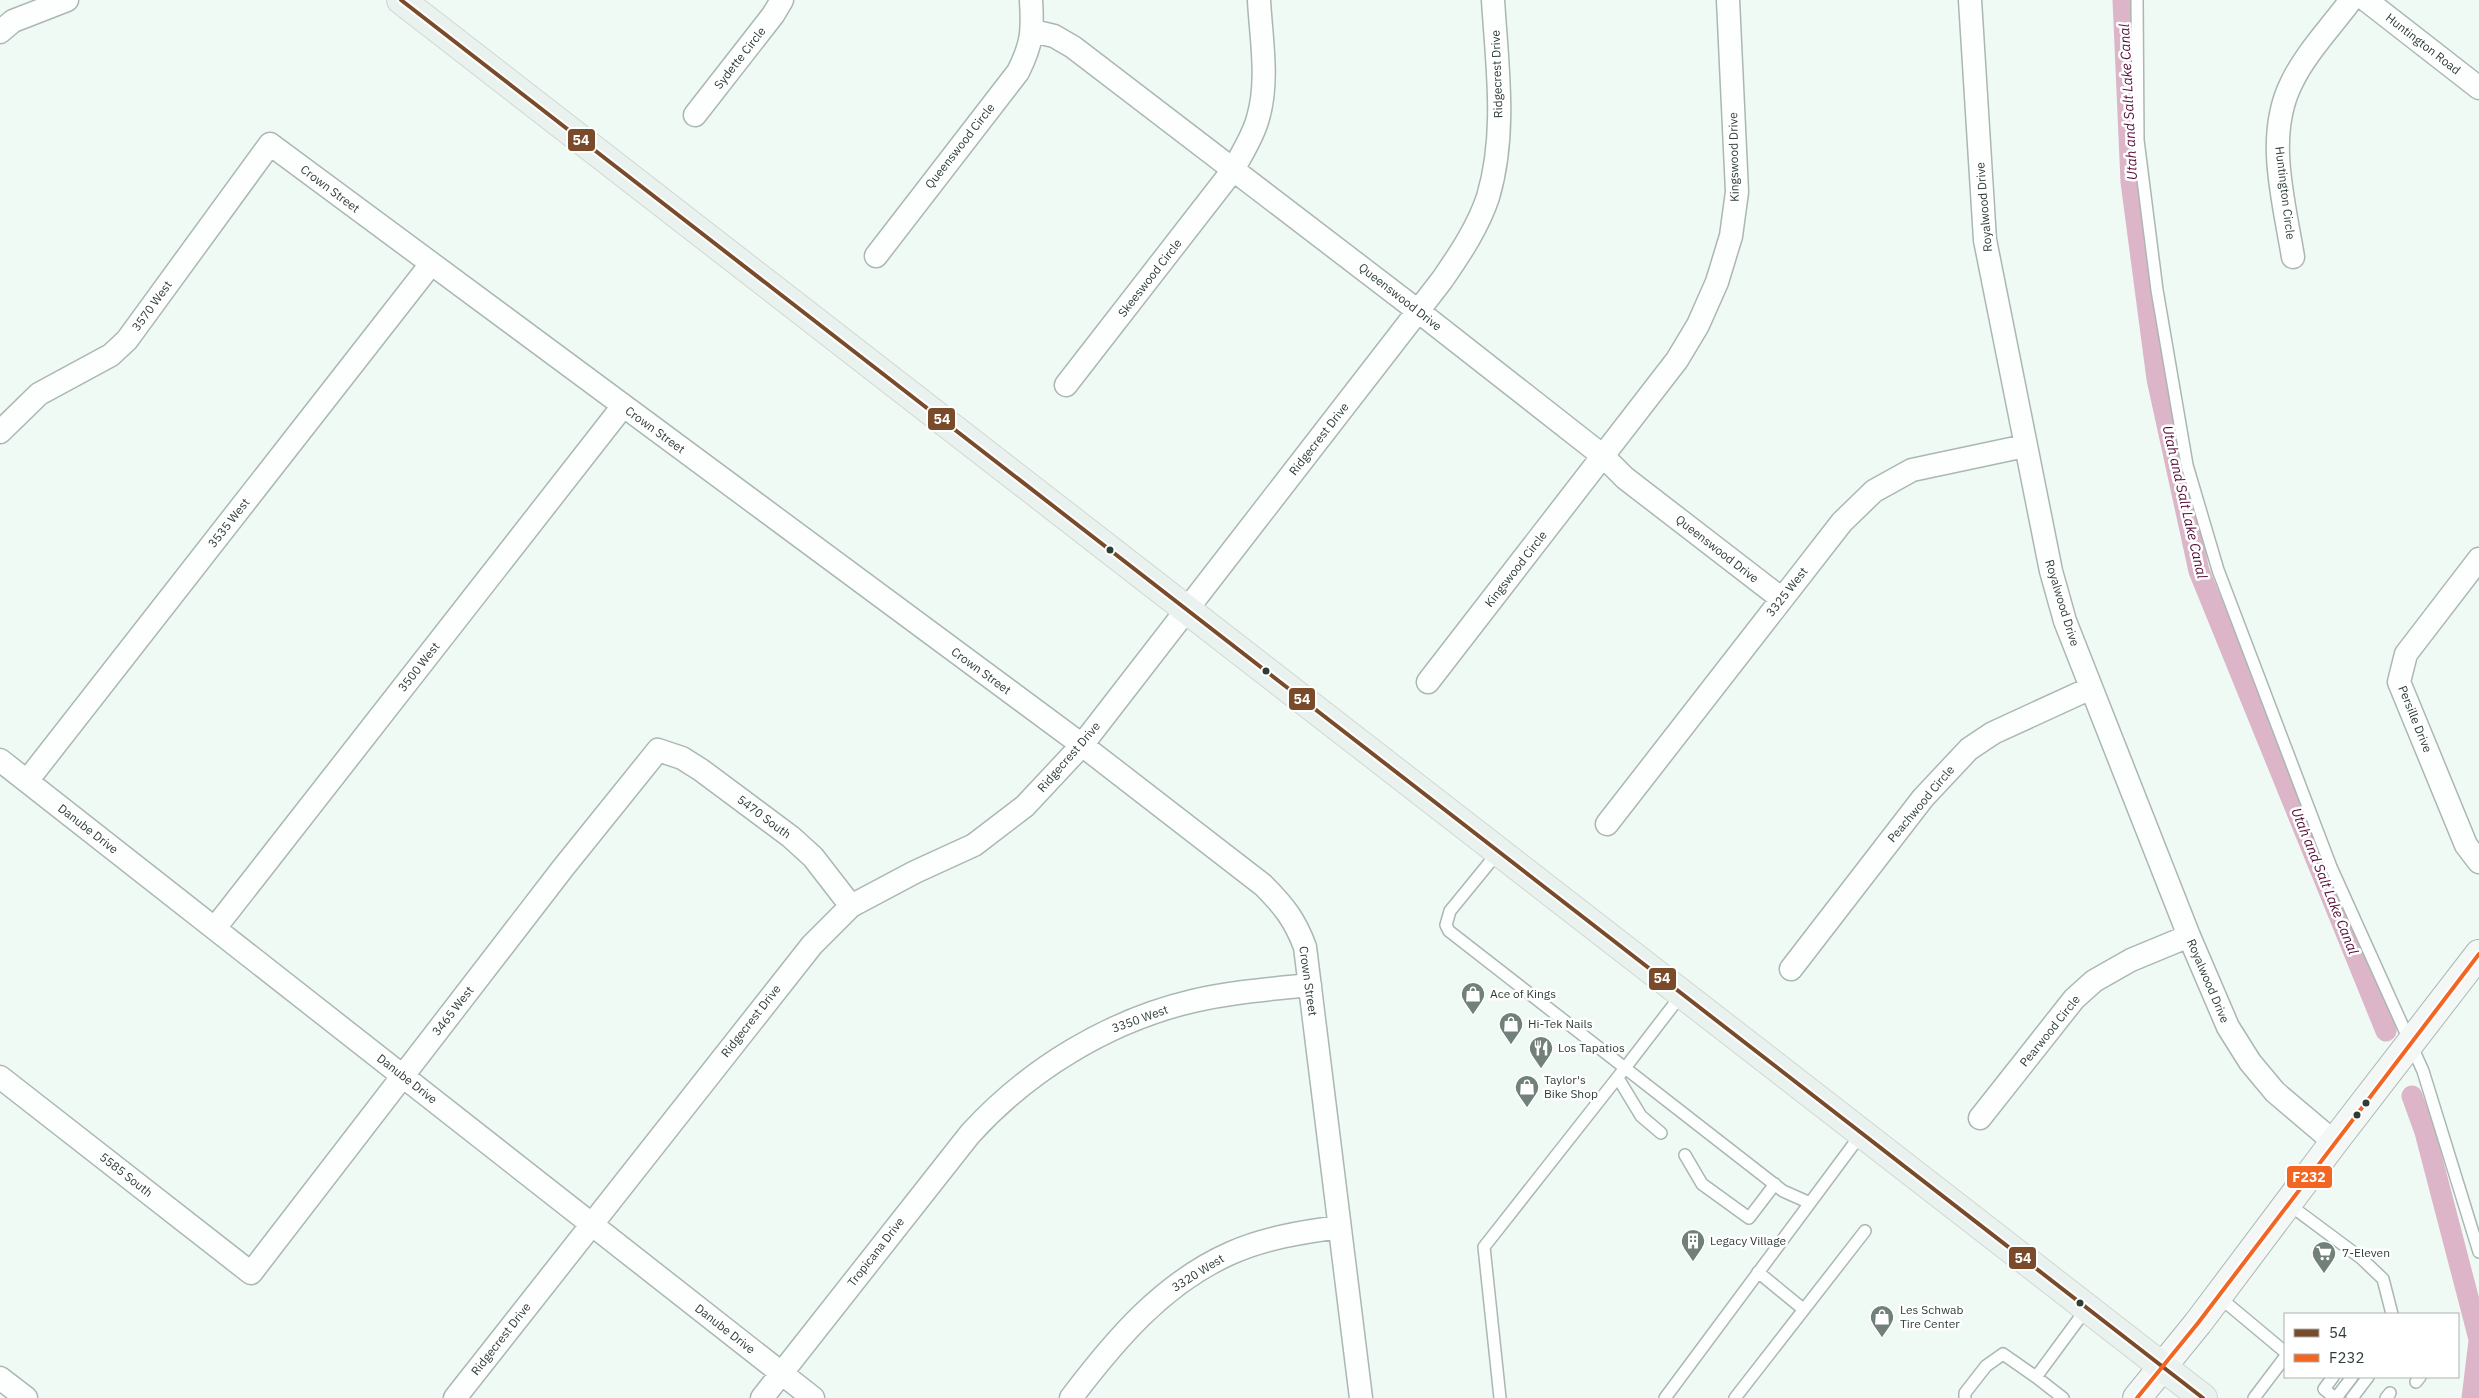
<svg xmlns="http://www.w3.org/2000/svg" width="2479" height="1398" font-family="'IBM Plex Sans',sans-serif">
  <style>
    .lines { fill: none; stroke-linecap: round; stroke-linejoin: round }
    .canal { stroke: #dcb5c8; stroke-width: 21 }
    .lane-casing { stroke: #abb7b2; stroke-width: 14 }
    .street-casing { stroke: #abb7b2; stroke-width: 25 }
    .secondary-casing { stroke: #abb7b2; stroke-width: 30 }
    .primary-casing { stroke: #d0d7d3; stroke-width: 30 }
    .lane { stroke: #fdfefe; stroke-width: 11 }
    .street { stroke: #fdfefe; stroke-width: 22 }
    .secondary { stroke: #f3f7f6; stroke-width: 28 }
    .primary { stroke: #eaf2ef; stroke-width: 28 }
    .bus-1-casing { stroke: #fff; stroke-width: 8 }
    .bus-2-casing { stroke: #fff; stroke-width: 8 }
    .bus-1 { stroke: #7a4b2a; stroke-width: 4 }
    .bus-2 { stroke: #f26522; stroke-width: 4 }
    .bus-dot { fill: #2e3e37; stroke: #fff; stroke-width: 2 }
    .labels { text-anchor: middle; stroke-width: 5; stroke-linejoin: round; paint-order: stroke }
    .street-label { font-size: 12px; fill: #2e3e37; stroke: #fff }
    .poi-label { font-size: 12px; fill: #2e3e37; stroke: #fff; text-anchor: start }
    .water-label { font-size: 14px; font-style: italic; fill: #550d39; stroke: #fff }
    .line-badge { stroke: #fff; stroke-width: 2 }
    .badge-label { font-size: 14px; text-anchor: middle; font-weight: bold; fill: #fff }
  </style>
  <rect width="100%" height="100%" fill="#f0faf5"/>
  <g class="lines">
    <path class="canal" d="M 2123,0 L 2131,182 L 2157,379 L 2199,571 L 2386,1031
      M 2412,1096 L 2425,1132 L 2479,1339
      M 2472,1398 L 2479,1341"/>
    <g class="lane-casing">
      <path id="lane" d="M 2137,0 L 2138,140 L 2157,290 L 2187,465 L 2218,570 L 2331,867 L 2423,1071 L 2479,1252
        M 1499,851 L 1450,911 L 1446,925 L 1449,931 L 1625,1068 L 1484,1247 L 1500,1398
        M 1682,994 L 1625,1068 L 1783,1191 L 1810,1203
        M 1618,1078 L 1641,1116 L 1661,1133
        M 1685,1155 L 1702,1184 L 1749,1218 L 1775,1184
        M 2287,1203 L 2361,1258 L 2383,1279 L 2392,1314
        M 1758,1272 L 1803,1309
        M 2218,1296 L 2285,1352
        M 2036,1377 L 2063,1398
        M 2333,1377 L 2324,1389 L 2335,1398
        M 2416,1382 L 2420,1377
        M 1665,1398 L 1862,1133
        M 1735,1398 L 1865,1231
        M 1965,1398 L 1965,1393 L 1986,1366 L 2003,1354 L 2036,1377 L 2087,1308
        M 2254,1398 L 2285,1357
        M 2336,1398 L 2352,1377
        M 2352,1398 L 2368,1377
        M 2386,1398 L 2390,1393"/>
    </g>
    <g class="street-casing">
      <path id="street" d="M 1970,0 L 1985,240 L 2051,571 L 2065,621 L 2189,936 L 2228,1027 L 2250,1062 L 2275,1092 L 2334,1142
        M 2366,0 L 2479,88
        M 1033,31 L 1054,36 L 1073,47 L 1418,311 L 1603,456 L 1625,478 L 1782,599
        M 0,32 L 13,21 L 67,0
        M 695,115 L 773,15 L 782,0
        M 876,256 L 1018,72 C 1032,44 1033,32 1031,0
        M 2293,257 C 2284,201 2265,137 2291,84 C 2305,54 2331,27 2351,0
        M 1066,385 L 1233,170 C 1242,153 1253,137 1258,118 C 1269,81 1261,38 1259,0
        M 0,432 L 39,394 L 111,355 L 127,340 L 270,144 L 1082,745 L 1263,885 C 1284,906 1295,920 1305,947 L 1361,1398
        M 2479,559 L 2406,654 L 2399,682 L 2466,845 L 2479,862
        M 1428,682 L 1677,360 L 1698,325 L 1717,282 L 1731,236 L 1737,192 L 1728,0
        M 0,760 L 813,1398
        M 27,781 L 431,264
        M 1607,824 L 1842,522 L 1874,491 L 1912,470 L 2025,446
        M 215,928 L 623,406
        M 1791,969 L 1923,798 L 1969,749 L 1993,733 L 2091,688
        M 0,1077 L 251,1273 L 563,868 L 658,750 L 682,758 L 701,770 L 791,837 L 813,857 L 851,906
        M 1980,1118 L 2074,999 L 2094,981 L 2131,960 L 2189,936
        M 0,1378 L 26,1398
        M 455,1398 L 812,945 L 851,906 L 915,872 L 974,845 L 1025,806 L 1082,745 L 1442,280 C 1460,254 1478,227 1488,197 C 1507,133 1497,65 1493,0
        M 762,1398 L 970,1134 C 1028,1070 1108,1021 1193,1001 C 1231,992 1271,989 1310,985
        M 1071,1398 C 1115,1340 1163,1283 1231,1253 C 1264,1238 1303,1232 1339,1227"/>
    </g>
    <g class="secondary-casing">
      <path id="secondary" d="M 2137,1398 L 2198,1323 L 2334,1142 L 2479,954"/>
    </g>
    <g class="primary-casing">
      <path id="primary" d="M 401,0 L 2203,1398"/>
    </g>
    <use href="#lane" class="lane"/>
    <use href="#street" class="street"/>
    <use href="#secondary" class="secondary"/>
    <use href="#primary" class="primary"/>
    <g class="bus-1-casing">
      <path id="bus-1" d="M 401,0 L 2203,1398"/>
    </g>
    <g class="bus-2-casing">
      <path id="bus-2" d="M 2137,1398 L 2198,1323 L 2479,954"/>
    </g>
    <use href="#bus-1" class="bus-1"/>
    <use href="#bus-2" class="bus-2"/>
  </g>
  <defs>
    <g id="shop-pin" transform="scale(1.25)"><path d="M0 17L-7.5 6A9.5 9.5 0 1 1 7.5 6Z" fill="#72807a" stroke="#fff"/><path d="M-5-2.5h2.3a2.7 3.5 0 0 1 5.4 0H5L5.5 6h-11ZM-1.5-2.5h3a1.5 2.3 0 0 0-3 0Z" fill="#fff"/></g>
    <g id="restaurant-pin" transform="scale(1.25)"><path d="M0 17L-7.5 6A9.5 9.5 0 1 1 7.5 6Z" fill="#72807a" stroke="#fff"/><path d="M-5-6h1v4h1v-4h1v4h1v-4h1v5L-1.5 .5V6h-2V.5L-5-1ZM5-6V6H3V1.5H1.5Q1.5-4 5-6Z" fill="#fff"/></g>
    <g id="building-pin" transform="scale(1.25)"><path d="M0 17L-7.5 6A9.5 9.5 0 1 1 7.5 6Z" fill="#72807a" stroke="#fff"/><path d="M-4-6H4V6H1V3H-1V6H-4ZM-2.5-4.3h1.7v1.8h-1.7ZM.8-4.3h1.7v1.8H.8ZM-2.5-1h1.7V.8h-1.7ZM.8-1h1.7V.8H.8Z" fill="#fff"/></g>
    <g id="supermarket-pin" transform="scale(1.25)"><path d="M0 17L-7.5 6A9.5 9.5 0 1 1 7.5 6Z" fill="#72807a" stroke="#fff"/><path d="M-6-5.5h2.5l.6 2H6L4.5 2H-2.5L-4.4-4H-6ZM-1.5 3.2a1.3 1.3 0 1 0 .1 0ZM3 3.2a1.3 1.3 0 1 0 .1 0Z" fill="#fff"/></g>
  </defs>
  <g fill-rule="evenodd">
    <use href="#shop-pin" x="1473" y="994"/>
    <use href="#shop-pin" x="1511" y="1024"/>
    <use href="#restaurant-pin" x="1541" y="1048"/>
    <use href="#shop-pin" x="1527" y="1087"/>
    <use href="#building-pin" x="1693" y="1241"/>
    <use href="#supermarket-pin" x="2324" y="1253"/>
    <use href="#shop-pin" x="1882" y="1317"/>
  </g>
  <g class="bus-dot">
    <circle cx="1110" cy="550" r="4.5"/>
    <circle cx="1266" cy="671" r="4.5"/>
    <circle cx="2366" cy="1103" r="4.5"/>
    <circle cx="2357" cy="1115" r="4.5"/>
    <circle cx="2080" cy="1303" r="4.5"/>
  </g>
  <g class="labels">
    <g class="street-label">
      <text transform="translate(2423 44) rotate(38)" y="4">Huntington Road</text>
      <text transform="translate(740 58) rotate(-52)" y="4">Sydette Circle</text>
      <text transform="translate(1497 74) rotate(-92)" y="4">Ridgecrest Drive</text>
      <text transform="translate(960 146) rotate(-52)" y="4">Queenswood Circle</text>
      <text transform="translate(1734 157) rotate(-91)" y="4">Kingswood Drive</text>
      <text transform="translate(330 189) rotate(37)" y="4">Crown Street</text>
      <text transform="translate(2285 193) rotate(83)" y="4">Huntington Circle</text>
      <text transform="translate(1984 207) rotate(-95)" y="4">Royalwood Drive</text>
      <text transform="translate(1150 278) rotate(-52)" y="4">Skeeswood Circle</text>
      <text transform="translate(1400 297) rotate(38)" y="4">Queenswood Drive</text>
      <text transform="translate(152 306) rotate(-54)" y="4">3570 West</text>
      <text transform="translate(655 430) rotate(36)" y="4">Crown Street</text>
      <text transform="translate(1319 439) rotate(-52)" y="4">Ridgecrest Drive</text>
      <text transform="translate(229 523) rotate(-52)" y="4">3535 West</text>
      <text transform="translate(1717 549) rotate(38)" y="4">Queenswood Drive</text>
      <text transform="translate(1516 569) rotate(-52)" y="4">Kingswood Circle</text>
      <text transform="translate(1787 592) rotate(-52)" y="4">3325 West</text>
      <text transform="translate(2062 603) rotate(73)" y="4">Royalwood Drive</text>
      <text transform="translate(419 667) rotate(-52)" y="4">3500 West</text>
      <text transform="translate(981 671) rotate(36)" y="4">Crown Street</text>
      <text transform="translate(2415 719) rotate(68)" y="4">Persille Drive</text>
      <text transform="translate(1069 757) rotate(-49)" y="4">Ridgecrest Drive</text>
      <text transform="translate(1921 804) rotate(-50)" y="4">Peachwood Circle</text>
      <text transform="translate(764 817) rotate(37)" y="4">5470 South</text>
      <text transform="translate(88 829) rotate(38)" y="4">Danube Drive</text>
      <text transform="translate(1308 981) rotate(82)" y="4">Crown Street</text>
      <text transform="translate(2208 981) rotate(67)" y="4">Royalwood Drive</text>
      <text transform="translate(453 1011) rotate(-52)" y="4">3465 West</text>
      <text transform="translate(1140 1019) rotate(-20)" y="4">3350 West</text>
      <text transform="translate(751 1021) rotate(-52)" y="4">Ridgecrest Drive</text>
      <text transform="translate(2050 1031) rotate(-51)" y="4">Pearwood Circle</text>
      <text transform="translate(407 1079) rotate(38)" y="4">Danube Drive</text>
      <text transform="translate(126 1175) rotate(38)" y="4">5585 South</text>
      <text transform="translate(876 1252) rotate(-52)" y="4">Tropicana Drive</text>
      <text transform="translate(1198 1273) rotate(-32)" y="4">3320 West</text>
      <text transform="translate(725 1329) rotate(38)" y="4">Danube Drive</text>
      <text transform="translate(501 1339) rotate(-52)" y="4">Ridgecrest Drive</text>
    </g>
    <g class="poi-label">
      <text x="1490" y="998">Ace of Kings</text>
      <text x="1528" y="1028">Hi-Tek Nails</text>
      <text x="1558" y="1052">Los Tapatios</text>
      <text x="1544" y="1084">Taylor's<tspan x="1544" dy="14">Bike Shop</tspan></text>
      <text x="1710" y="1245">Legacy Village</text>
      <text x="2342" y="1257">7-Eleven</text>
      <text x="1900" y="1314">Les Schwab<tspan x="1900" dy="14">Tire Center</tspan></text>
    </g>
    <g class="water-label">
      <text transform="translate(2128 102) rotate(-93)" y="5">Utah and Salt Lake Canal</text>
      <text transform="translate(2185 502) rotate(77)" y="5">Utah and Salt Lake Canal</text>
      <text transform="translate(2325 881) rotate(68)" y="5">Utah and Salt Lake Canal</text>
    </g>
  </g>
  <g class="line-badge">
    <rect x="567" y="128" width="29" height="24" rx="5" fill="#7a4b2a"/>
    <rect x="927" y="407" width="29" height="24" rx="5" fill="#7a4b2a"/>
    <rect x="1288" y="687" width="28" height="24" rx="5" fill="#7a4b2a"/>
    <rect x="1648" y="967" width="29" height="24" rx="5" fill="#7a4b2a"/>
    <rect x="2286" y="1165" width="47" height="24" rx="5" fill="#f26522"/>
    <rect x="2008" y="1246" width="29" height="24" rx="5" fill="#7a4b2a"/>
  </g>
  <g class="badge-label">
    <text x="581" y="145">54</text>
    <text x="942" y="424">54</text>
    <text x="1302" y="704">54</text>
    <text x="1662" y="983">54</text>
    <text x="2309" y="1182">F232</text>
    <text x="2023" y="1263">54</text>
  </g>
  <rect x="2284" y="1313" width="175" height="65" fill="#ffffff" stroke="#abb2af"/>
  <rect x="2294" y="1329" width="25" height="8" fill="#7a4b2a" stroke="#abb2af"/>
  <text x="2329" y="1338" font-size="15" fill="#2e3e37">54</text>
  <rect x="2294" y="1354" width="25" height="8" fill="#f26522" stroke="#abb2af"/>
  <text x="2329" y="1363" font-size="15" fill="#2e3e37">F232</text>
</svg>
